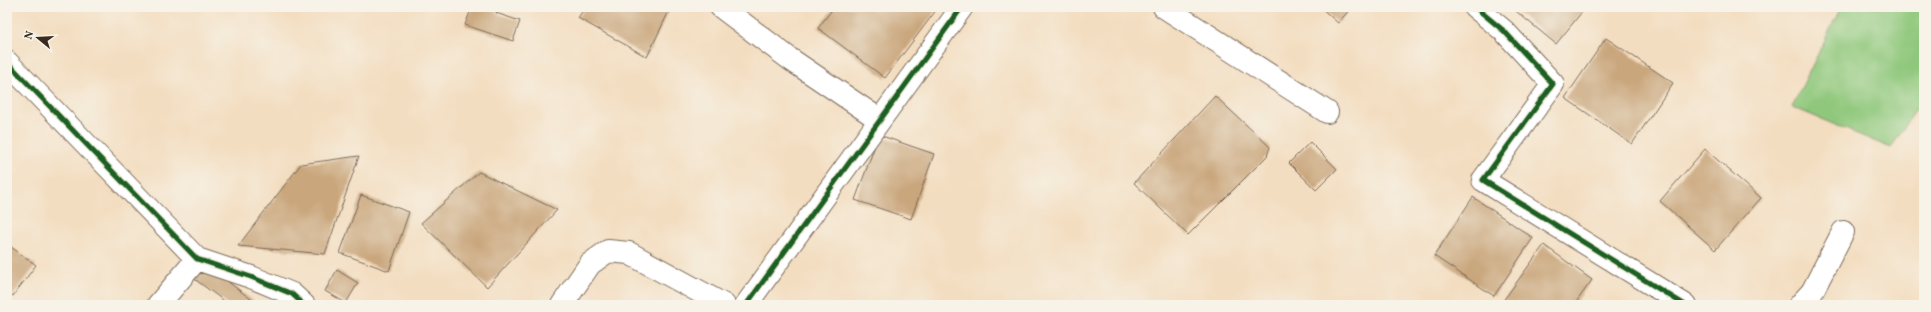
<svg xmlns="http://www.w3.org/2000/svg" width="1931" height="312" font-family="Vollkorn,serif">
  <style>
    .green { fill: #8fc87b; stroke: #65794c }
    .building { fill: #c9a67b }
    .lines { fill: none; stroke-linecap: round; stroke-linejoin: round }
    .minor-casing { stroke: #7b6957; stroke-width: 24 }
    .minor { stroke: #fff; stroke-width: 22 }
    .cycleway-casing { stroke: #f7f3e8; stroke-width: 8 }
    .cycleway { stroke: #1b5e20; stroke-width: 5 }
  </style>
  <rect width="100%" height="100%" fill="#f7f3e8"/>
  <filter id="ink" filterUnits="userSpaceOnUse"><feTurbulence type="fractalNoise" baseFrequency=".025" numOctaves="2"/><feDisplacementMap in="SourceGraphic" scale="8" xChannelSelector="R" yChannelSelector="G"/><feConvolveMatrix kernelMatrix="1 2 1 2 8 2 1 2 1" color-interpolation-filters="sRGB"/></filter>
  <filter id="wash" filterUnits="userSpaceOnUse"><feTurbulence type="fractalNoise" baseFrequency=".012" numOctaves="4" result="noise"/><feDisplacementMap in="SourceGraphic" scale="16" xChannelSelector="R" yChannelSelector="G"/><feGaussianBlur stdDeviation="0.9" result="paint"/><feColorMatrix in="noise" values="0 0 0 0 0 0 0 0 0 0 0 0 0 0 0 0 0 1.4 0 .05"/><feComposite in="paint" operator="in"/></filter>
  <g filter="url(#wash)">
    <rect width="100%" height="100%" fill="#f3ddc0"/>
    <path class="green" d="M 1841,7 L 1924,7 L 1924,97 L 1891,148 L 1792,107 Z"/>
    <g id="blocks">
      <path class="building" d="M 472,7 L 498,7 L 496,13 L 520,21 L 513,41 L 465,25 Z
        M 585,7 L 657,7 L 669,11 L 647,57 L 578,18 Z
        M 834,7 L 935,7 L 937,9 L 885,78 L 818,28 Z
        M 1320,7 L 1352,7 L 1338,23 Z
        M 1511,7 L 1586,7 L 1556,44 Z
        M 1606,38 L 1673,83 L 1632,144 L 1565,98 Z
        M 1215,96 L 1270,147 L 1267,156 L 1188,235 L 1134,183 Z
        M 879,135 L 934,154 L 911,219 L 855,200 Z
        M 1310,142 L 1337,169 L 1316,190 L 1289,163 Z
        M 1705,149 L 1761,198 L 1715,250 L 1660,201 Z
        M 359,156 L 325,254 L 238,246 L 301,164 Z
        M 479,172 L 557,210 L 487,287 L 421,223 Z
        M 361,195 L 409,212 L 389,271 L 340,253 Z
        M 1473,197 L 1533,238 L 1494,296 L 1434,256 Z
        M 7,244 L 36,265 L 13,296 L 7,291 Z
        M 1544,245 L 1592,280 L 1574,305 L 1500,305 Z
        M 181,269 L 211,269 L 259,305 L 225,305 L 227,303 Z
        M 337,270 L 358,283 L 346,303 L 325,291 Z"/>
    </g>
  </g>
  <g filter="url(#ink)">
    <use href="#blocks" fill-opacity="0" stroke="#7b6957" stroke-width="1"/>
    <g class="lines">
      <g class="minor-casing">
        <path id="minor" d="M 721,7 L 790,59 L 880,120
          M 1164,7 L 1327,112
          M 1475,7 L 1504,31 L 1553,84 L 1483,180 L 1685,305
          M 7,62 L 197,259 L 251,277 L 292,294 L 304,305
          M 158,305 L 197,259
          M 562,305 L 590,264 L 608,251 L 629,253 L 724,305
          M 746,305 L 962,7
          M 1800,305 L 1812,292 L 1843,232"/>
      </g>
      <use href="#minor" class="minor"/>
      <g class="cycleway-casing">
        <path id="cycleway" d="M 1475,7 L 1504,31 L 1553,84 L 1483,180 L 1685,305
          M 7,62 L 197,259 L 251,277 L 292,294 L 304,305
          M 746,305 L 962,7"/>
      </g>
      <use href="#cycleway" class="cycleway"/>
    </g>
  </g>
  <rect width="1931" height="312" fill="none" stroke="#f7f3e8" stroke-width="24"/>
  <g transform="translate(38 38) rotate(288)" stroke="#f7f3e8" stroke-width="3" paint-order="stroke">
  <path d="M0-3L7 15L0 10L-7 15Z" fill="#3b2a1e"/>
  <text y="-6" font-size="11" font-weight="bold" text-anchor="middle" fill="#3b2a1e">N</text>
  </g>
</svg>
